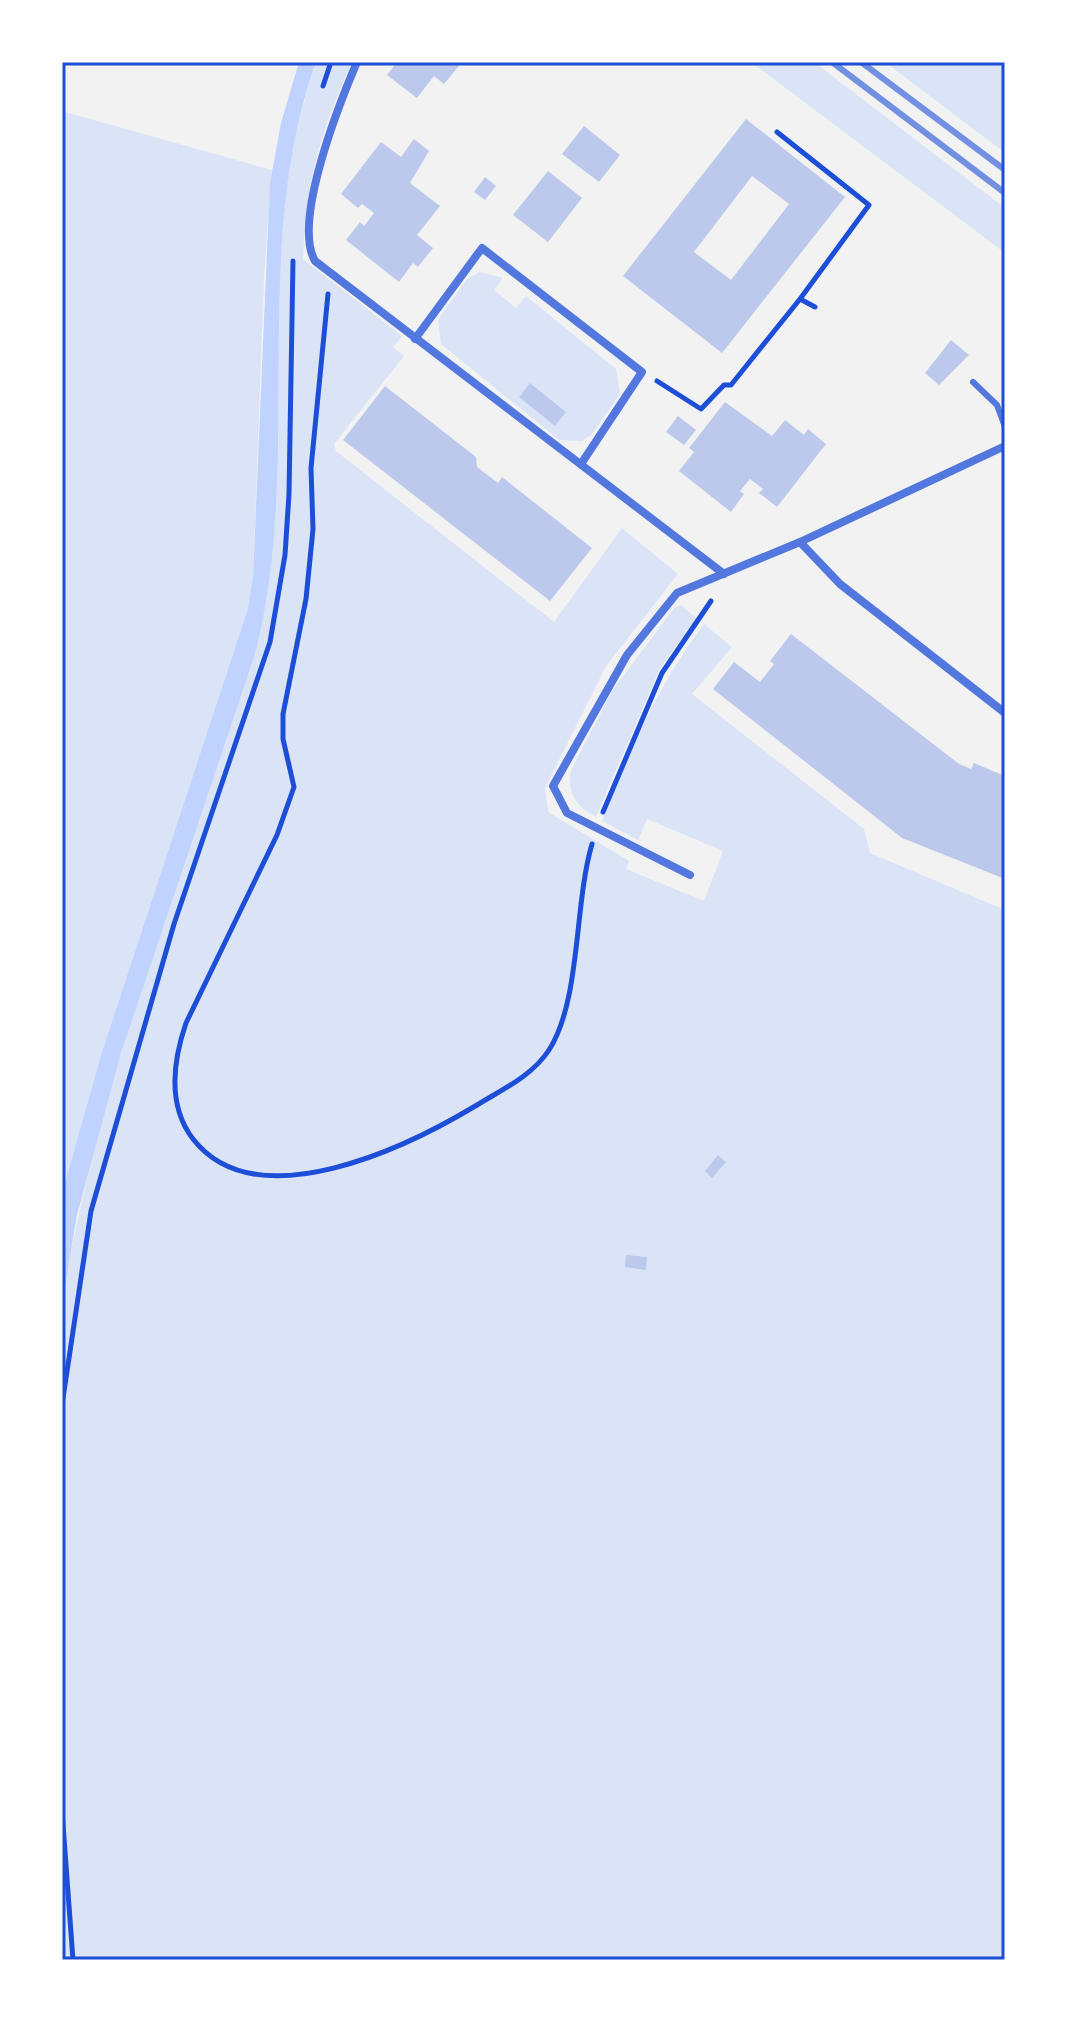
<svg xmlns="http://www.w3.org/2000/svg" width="1067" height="2022" font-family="'DM Sans',sans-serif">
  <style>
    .green { fill: #dbe4f7 }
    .water { fill: #bfd3fe }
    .building { fill: #bdc9ec; fill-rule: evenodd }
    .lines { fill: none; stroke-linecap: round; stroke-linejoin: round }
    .path { stroke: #1d4ed8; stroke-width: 5 }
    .service { stroke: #5277de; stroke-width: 6 }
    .minor { stroke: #5277de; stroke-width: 8 }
    .rail { stroke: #7290e2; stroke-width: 6 }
    .neatline { fill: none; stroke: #1d4ed8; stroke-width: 3 }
  </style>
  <rect width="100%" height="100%" fill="#f2f2f2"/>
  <path class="green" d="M 316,62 L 352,62 C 320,133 306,180 303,259 L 402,336 L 393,347 L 404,356 L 334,444 L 336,451 L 554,622 L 622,528 L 678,574 L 606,666 L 545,788 L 548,812 L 629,861 L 626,869 L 704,901 L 723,851 L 647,819 L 638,840 L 602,821 C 632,747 656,688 704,624 L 732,647 L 692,694 L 864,829 L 870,853 L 1005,910 L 1005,1960 L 62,1960 L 64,1289 C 103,1071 184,863 255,654 C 295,498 267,333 288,174 C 294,136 304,99 316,62 Z
    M 751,62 L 814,62 L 1005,208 L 1005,253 Z
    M 885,62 L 1005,62 L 1005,153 Z
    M 62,111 L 272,170 L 264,277 L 253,576 L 248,608 L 102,1052 L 62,1196 Z
    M 480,272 L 503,278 L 494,290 L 516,308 L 526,296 L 616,369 L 620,394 L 592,434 L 582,441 L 559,440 L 441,344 L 438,319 L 467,279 Z
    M 681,605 L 697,619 L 660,668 L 596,817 C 577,807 566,793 571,770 L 612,691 L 674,608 Z"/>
  <path class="water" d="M 299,62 L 316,62 C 248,252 305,461 255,654 L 121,1053 L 77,1215 L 62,1305 L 63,1190 L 102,1052 L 248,608 L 253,576 L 270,183 L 281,123 Z"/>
  <path class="building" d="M 397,62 L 462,62 L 444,84 L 434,76 L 417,98 L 387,75 Z
    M 746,119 L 845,197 L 722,353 L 623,276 ZM 752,176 L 789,204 L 731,280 L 694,252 Z
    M 584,126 L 620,155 L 599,182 L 562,154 Z
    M 414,139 L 429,151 L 410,183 L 440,206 L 417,235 L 433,248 L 418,267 L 413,263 L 399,282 L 346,240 L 360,222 L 364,226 L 374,213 L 362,204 L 358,208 L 341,194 L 381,142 L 401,157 Z
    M 548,171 L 582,198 L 548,242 L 513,215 Z
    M 485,177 L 496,186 L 485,200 L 474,192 Z
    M 951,340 L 969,355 L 939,385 L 925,373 Z
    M 530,383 L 566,412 L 555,426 L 519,397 Z
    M 385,386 L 476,457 L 477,467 L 498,483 L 502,477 L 592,548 L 550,601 L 343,440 Z
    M 725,402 L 772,436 L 785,420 L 804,435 L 808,429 L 826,444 L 777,507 L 759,493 L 763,489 L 750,479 L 740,491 L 744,494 L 731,512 L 679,471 L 694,452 L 689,448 Z
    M 678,416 L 696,430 L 684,445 L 666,432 Z
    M 791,634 L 959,764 L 971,769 L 974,763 L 1005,776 L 1005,879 L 902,838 L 713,689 L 734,662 L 760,682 L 774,664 L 770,661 Z
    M 718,1155 L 726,1162 L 712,1178 L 705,1171 Z
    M 626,1255 L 647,1257 L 646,1270 L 625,1267 Z"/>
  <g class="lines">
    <path class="path" d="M 323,86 L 331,62
      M 777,132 L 869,205 L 800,299
      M 328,294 L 311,468 L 313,529 L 306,599 L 283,714 L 283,739 L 294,787 L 277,835 L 186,1023 C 173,1061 167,1105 193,1139 C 257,1221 409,1146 477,1105 C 503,1089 532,1076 549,1050 C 581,1000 574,905 592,844
      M 657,381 L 701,409 L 724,385 L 731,385 L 800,299 L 815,307
      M 603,812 L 662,673 L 711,601
      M 62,1405 L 91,1211 L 174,924 L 270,642 L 285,555 L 289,494 L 293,261
      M 62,1811 L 73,1960"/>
    <path class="service" d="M 973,382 L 997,405 L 1005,427"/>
    <path class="minor" d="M 357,62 C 340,102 292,221 315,261 L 724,574
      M 415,339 L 482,248 L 642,372 L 581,464
      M 800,542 L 840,584 L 1005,713
      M 690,875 L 567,813 L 553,786 L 627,655 L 677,593 L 800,542 L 1005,446"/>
    <path class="rail" d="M 832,62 L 1005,193
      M 861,62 L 1005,170"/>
  </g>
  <rect width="1067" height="2022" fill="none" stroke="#ffffff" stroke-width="128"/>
  <rect x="64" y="64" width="939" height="1894" class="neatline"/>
</svg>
